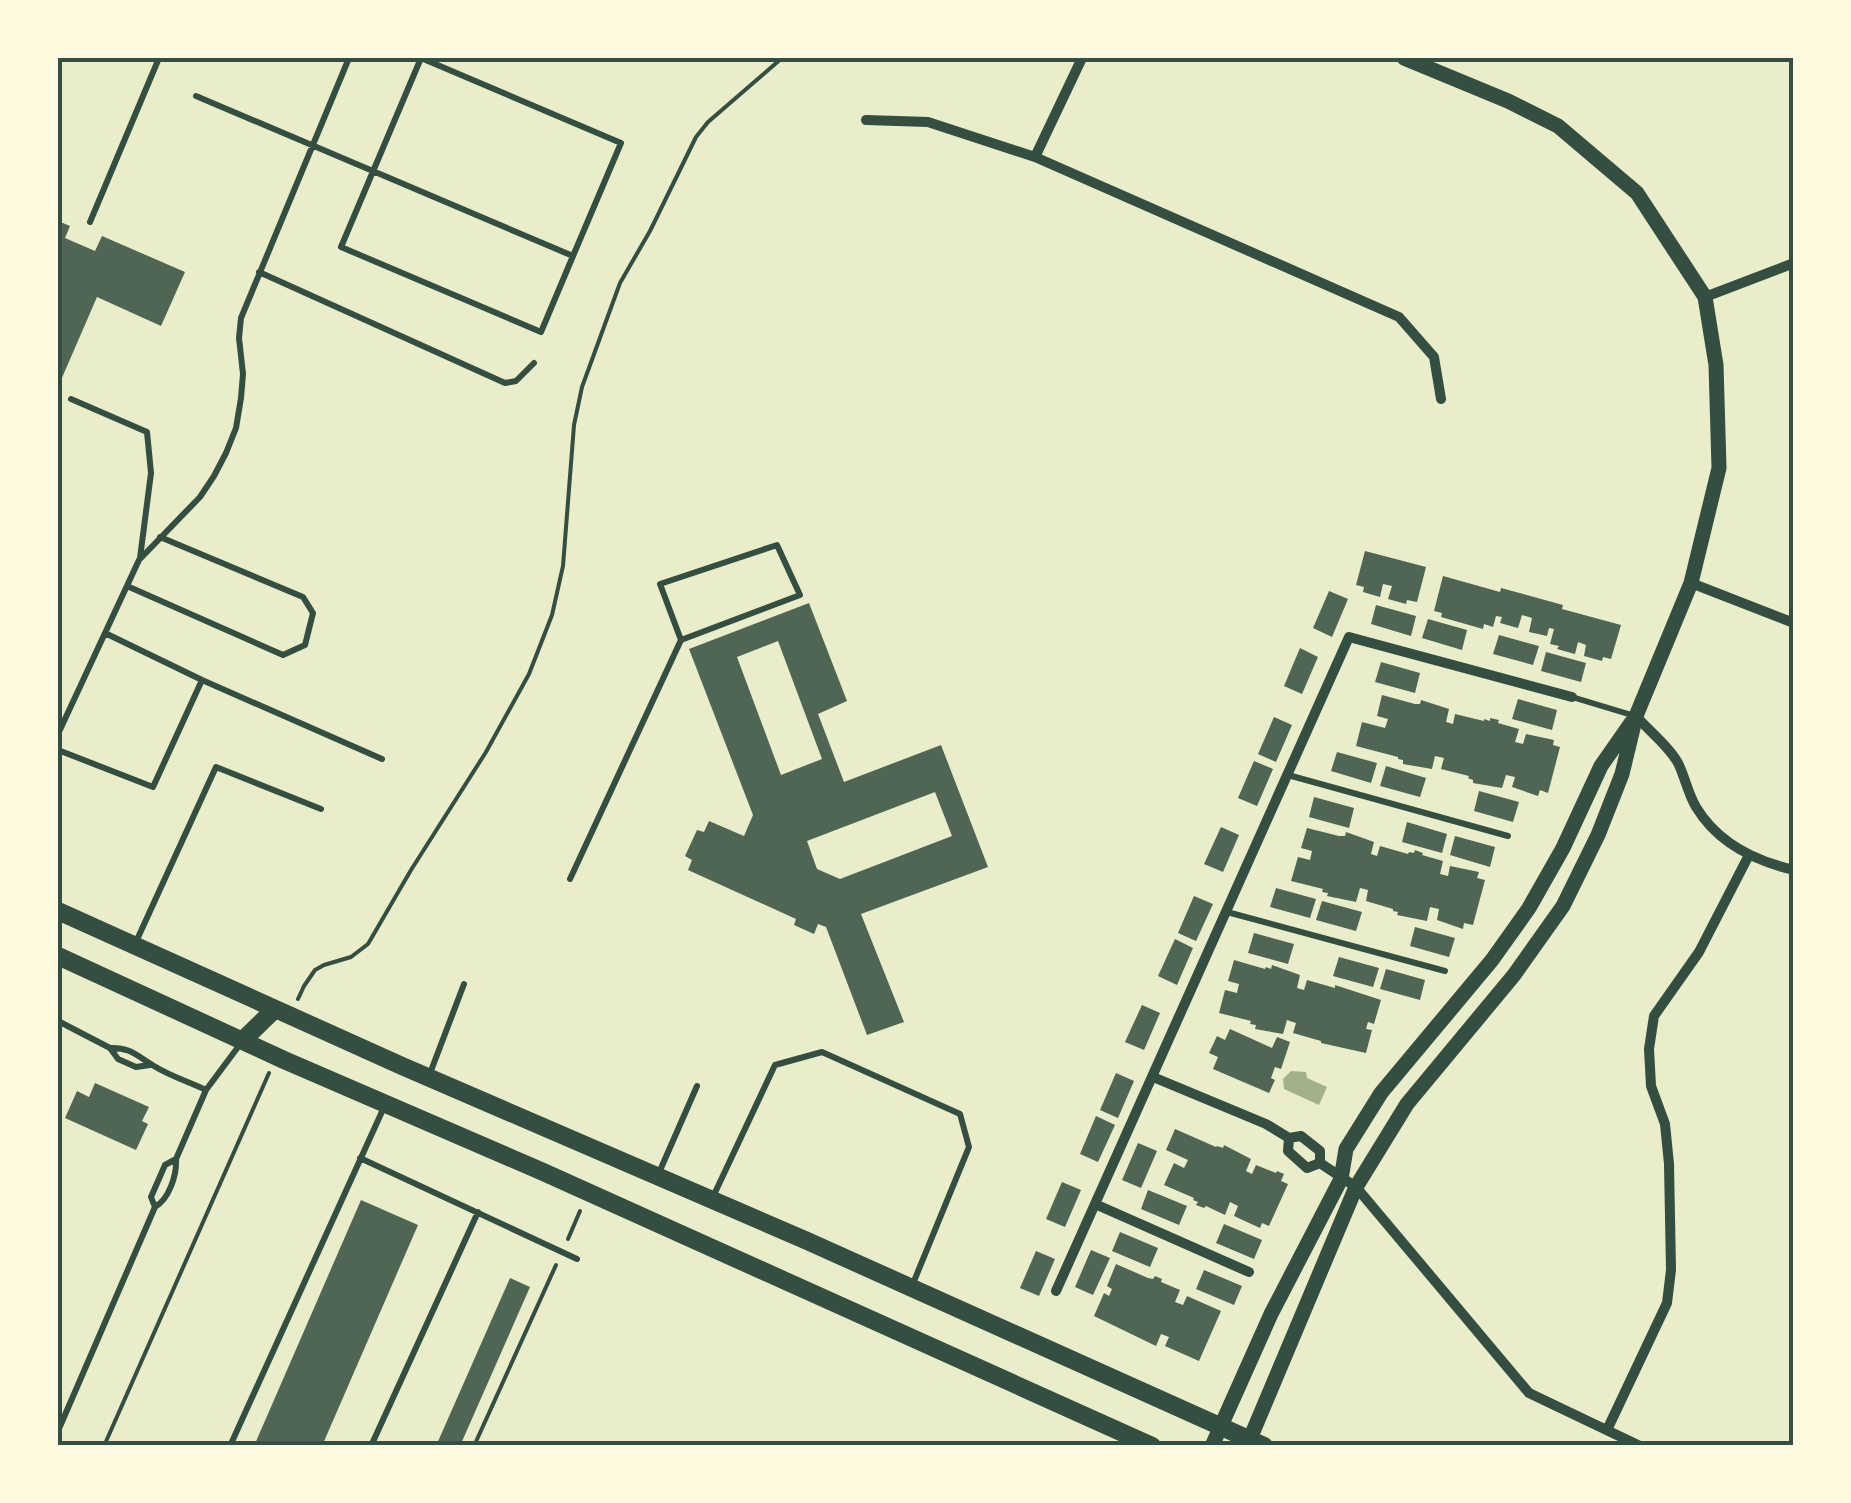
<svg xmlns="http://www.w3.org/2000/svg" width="1851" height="1503" font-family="Poppins,sans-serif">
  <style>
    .water { fill: #a3b18a }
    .building { fill: #4f6655; fill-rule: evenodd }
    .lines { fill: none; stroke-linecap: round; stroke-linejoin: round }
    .path { stroke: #344e41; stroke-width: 4 }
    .service { stroke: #344e41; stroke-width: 6 }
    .minor { stroke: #344e41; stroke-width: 10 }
    .tertiary { stroke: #344e41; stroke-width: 15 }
    .secondary { stroke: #344e41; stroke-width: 18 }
    .neatline { fill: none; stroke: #344e41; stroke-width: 4 }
  </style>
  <rect width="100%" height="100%" fill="#e9edc9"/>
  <path class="water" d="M 1291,1071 L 1306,1072 L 1307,1078 L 1327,1087 L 1319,1105 L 1284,1089 L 1283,1079 Z"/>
  <path class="building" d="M 58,221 L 70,226 L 65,238 L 95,251 L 102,236 L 185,272 L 161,326 L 97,297 L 58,387 Z
    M 1365,551 L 1426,567 L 1417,602 L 1407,600 L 1406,604 L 1388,599 L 1392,586 L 1383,584 L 1380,597 L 1363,592 L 1364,587 L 1356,585 Z
    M 1443,576 L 1500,592 L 1501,588 L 1563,605 L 1562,609 L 1621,625 L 1611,659 L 1603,657 L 1602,661 L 1584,656 L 1586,645 L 1578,642 L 1575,654 L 1557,649 L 1559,646 L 1550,644 L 1554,629 L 1549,628 L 1547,636 L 1529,632 L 1532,618 L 1522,615 L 1518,628 L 1500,623 L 1502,617 L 1496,616 L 1493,627 L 1484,624 L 1483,629 L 1441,617 L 1442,613 L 1434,611 Z
    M 1329,591 L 1348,599 L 1332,637 L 1313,628 Z
    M 809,603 L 847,701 L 818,714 L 844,782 L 941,745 L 988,867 L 861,914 L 904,1022 L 867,1035 L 826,927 L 818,924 L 814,934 L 794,925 L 796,919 L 688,870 L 692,860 L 685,856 L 697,830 L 704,832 L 709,821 L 744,836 L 753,815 L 689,649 ZM 778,641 L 822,759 L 781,775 L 737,657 ZM 935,792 L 952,836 L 840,879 L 817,869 L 807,841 Z
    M 1376,605 L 1416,616 L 1411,636 L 1371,624 Z
    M 1428,619 L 1467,630 L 1462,650 L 1422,638 Z
    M 1499,635 L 1539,646 L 1533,665 L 1493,654 Z
    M 1300,648 L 1318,657 L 1302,694 L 1284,686 Z
    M 1546,652 L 1586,663 L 1581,682 L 1541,671 Z
    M 1381,662 L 1420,673 L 1415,693 L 1375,682 Z
    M 1382,695 L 1415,704 L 1420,704 L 1421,700 L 1449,709 L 1446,722 L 1453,724 L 1455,714 L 1484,721 L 1484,719 L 1490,721 L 1490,718 L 1499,720 L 1498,723 L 1519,729 L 1515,742 L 1523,744 L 1526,734 L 1554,740 L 1553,745 L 1560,747 L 1548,793 L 1540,790 L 1538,796 L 1512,787 L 1515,777 L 1506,775 L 1502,788 L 1473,783 L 1473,780 L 1468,778 L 1469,776 L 1441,769 L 1444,758 L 1435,756 L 1432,769 L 1403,764 L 1403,760 L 1398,759 L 1398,757 L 1356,746 L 1362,722 L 1385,728 L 1388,719 L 1377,716 Z
    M 1518,699 L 1557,710 L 1552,730 L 1512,719 Z
    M 1274,717 L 1292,725 L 1276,762 L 1258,754 Z
    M 1337,752 L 1377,763 L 1371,783 L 1331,771 Z
    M 1254,761 L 1273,769 L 1257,806 L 1238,798 Z
    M 1386,766 L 1426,778 L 1420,797 L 1380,786 Z
    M 1479,791 L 1519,802 L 1513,822 L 1474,811 Z
    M 1314,797 L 1354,808 L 1349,828 L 1309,817 Z
    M 1407,822 L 1447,834 L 1442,853 L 1402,842 Z
    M 1221,827 L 1239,835 L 1223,872 L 1204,864 Z
    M 1307,828 L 1339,836 L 1345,836 L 1346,832 L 1374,842 L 1371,854 L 1377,856 L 1380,846 L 1408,854 L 1409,852 L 1414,853 L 1415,850 L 1423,853 L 1422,855 L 1443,861 L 1440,874 L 1448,876 L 1450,866 L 1479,872 L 1477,878 L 1485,880 L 1473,925 L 1464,923 L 1463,929 L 1437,920 L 1439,909 L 1430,907 L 1427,921 L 1397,915 L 1398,912 L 1393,911 L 1393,909 L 1366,901 L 1368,890 L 1360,888 L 1356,902 L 1327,896 L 1328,893 L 1322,892 L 1323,889 L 1291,881 L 1298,857 L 1310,860 L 1312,851 L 1301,848 Z
    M 1455,836 L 1495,847 L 1490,867 L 1450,855 Z
    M 1276,888 L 1316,899 L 1310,918 L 1270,907 Z
    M 1194,896 L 1213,904 L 1196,941 L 1178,933 Z
    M 1322,901 L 1362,912 L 1356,931 L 1316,920 Z
    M 1415,927 L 1455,938 L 1449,957 L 1410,946 Z
    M 1254,933 L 1294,944 L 1288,964 L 1248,953 Z
    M 1175,939 L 1193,948 L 1177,985 L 1158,976 Z
    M 1339,957 L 1379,968 L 1373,987 L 1333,976 Z
    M 1234,960 L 1265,969 L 1266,967 L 1271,969 L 1272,965 L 1300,975 L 1297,988 L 1304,990 L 1307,980 L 1335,988 L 1335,985 L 1381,1000 L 1374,1024 L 1368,1022 L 1366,1029 L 1372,1030 L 1366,1053 L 1321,1043 L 1321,1041 L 1293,1033 L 1296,1023 L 1287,1020 L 1283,1034 L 1255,1029 L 1256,1025 L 1250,1024 L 1251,1021 L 1219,1013 L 1225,990 L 1237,993 L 1239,984 L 1228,981 Z
    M 1386,969 L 1425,980 L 1420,1000 L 1380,989 Z
    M 1142,1005 L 1160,1013 L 1144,1050 L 1125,1042 Z
    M 1230,1029 L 1272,1048 L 1277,1037 L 1290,1042 L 1281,1069 L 1275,1067 L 1271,1078 L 1275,1080 L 1269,1093 L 1213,1069 L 1218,1057 L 1209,1053 L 1217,1036 L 1225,1040 Z
    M 1116,1073 L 1134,1081 L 1118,1118 L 1100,1110 Z
    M 95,1083 L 149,1107 L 142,1121 L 148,1124 L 136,1150 L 65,1118 L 77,1091 L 89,1097 Z
    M 1096,1116 L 1115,1125 L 1098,1162 L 1080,1154 Z
    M 1175,1129 L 1216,1147 L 1217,1146 L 1223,1148 L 1224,1145 L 1251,1159 L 1246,1171 L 1252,1174 L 1256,1165 L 1276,1173 L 1277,1171 L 1284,1174 L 1281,1181 L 1288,1184 L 1269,1226 L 1262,1223 L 1260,1228 L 1234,1216 L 1238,1206 L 1230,1202 L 1225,1215 L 1206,1206 L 1204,1208 L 1196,1205 L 1198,1202 L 1193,1200 L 1194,1198 L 1164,1185 L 1174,1163 L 1184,1168 L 1188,1160 L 1166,1150 Z
    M 1138,1143 L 1157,1151 L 1141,1188 L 1122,1180 Z
    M 1062,1182 L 1081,1190 L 1065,1227 L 1046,1219 Z
    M 1148,1190 L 1187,1206 L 1179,1225 L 1141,1209 Z
    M 361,1200 L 418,1225 L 322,1446 L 254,1446 Z
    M 1224,1224 L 1262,1240 L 1254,1259 L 1216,1243 Z
    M 1120,1232 L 1158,1248 L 1150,1267 L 1112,1251 Z
    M 1091,1250 L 1110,1258 L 1093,1295 L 1075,1287 Z
    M 1036,1251 L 1055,1259 L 1039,1296 L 1020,1288 Z
    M 1116,1264 L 1148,1278 L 1153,1279 L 1155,1276 L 1162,1279 L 1161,1282 L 1180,1290 L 1175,1302 L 1183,1305 L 1187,1296 L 1221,1311 L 1199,1361 L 1165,1346 L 1169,1337 L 1161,1334 L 1156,1346 L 1094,1316 L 1104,1293 L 1109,1296 L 1112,1289 L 1107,1286 Z
    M 1204,1270 L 1242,1286 L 1234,1305 L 1196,1289 Z
    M 510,1278 L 530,1287 L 460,1446 L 436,1446 Z"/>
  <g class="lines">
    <path class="path" d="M 298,999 L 304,986 L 315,970 L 324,965 L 351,957 L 368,944 L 411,870 L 486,752 L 529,674 L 552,615 L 563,566 L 574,425 L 582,387 L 620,283 L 650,231 L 696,137 L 708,122 L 782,58
      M 568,1239 L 580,1211
      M 104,1446 L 269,1073
      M 474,1446 L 556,1265"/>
    <path class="service" d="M 196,96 L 573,256 L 621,143 L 421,58 L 341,247 L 541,332 L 573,256
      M 90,222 L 159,58
      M 259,272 L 505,383 L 516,381 L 534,363
      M 71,399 L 147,432 L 151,473 L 140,558
      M 127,586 L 283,655 L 305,645 L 313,613 L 303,597 L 160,537
      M 202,680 L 382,759
      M 1572,697 L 1635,716
      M 58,734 L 139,560 L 200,497 L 214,476 L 226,453 L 236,428 L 241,398 L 243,374 L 239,338 L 241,318 L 349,58
      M 58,750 L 153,787 L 202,680 L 105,633
      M 1288,775 L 1508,836
      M 570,879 L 681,640 L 800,595 L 777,545 L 660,584 L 681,640
      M 1227,912 L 1445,971
      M 135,944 L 216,767 L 321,809
      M 58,1021 L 110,1048 L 118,1059 L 136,1067 L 150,1065
      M 110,1048 C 131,1047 138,1057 154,1066 C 170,1076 189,1082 206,1090
      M 429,1076 L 464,984
      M 360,1158 L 577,1259
      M 658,1175 L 697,1086
      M 712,1199 L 775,1065 L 822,1052 L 960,1114 L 969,1147 L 912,1286
      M 155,1207 L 151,1197 L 165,1165 L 176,1159
      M 58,1431 L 155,1207 C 169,1199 177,1175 176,1159 L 206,1090 L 241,1043
      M 230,1446 L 385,1105
      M 371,1446 L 478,1212"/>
    <path class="minor" d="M 866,120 L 928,122 L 1035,157 L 1399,317 L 1434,357 L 1441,399
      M 1035,157 L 1082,58
      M 1705,297 L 1794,263
      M 1691,583 L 1794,623
      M 1636,716 C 1649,731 1669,746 1678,763 C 1685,777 1688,794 1696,807 C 1717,842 1755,861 1794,870
      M 1153,1077 L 1266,1124 L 1289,1138 L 1301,1136 L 1320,1151 L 1320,1163 L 1356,1187 L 1529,1393 L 1640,1446
      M 1289,1138 L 1288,1151 L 1307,1168 L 1320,1163
      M 1095,1204 L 1249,1272
      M 1056,1291 L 1349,637 L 1572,697
      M 1607,1430 L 1667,1303 L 1671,1270 L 1669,1164 L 1665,1124 L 1651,1086 L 1649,1049 L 1654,1016 L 1699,952 L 1749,855"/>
    <path class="tertiary" d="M 1212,1446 L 1271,1314 L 1341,1179 L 1346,1149 L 1381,1093 L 1492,960 L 1529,908 L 1563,848 L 1601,766 L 1631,723
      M 1247,1446 L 1356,1187 L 1407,1104 L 1514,975 L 1563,906 L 1598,835 L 1622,774 L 1636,716 L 1691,583 L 1719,468 L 1716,365 L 1705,297 L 1637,193 L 1558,126 L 1508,101 L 1404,58"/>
    <path class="secondary" d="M 58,911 L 402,1066 L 805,1240 L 1264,1446
      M 58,956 L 284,1060 L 541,1171 L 1152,1446
      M 242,1041 L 275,1009"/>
  </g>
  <rect width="1851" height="1503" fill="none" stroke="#fefae0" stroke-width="120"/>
  <rect x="60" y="60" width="1731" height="1383" class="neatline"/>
</svg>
